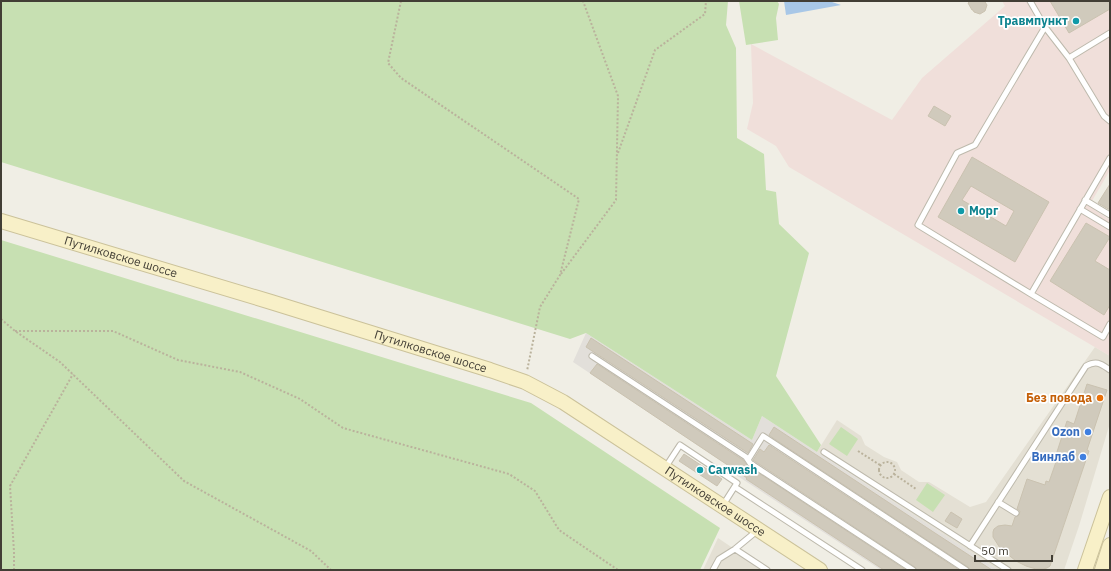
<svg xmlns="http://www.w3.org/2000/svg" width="1111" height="571" font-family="'IBM Plex Sans',sans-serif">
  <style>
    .residential { fill: #e4e0d4 }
    .industrial { fill: #e2dfda }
    .medical { fill: #f0dfda }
    .green { fill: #c7e0b2 }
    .water { fill: #a8c7e7 }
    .building { fill: #d0cabc; stroke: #cac2b0; fill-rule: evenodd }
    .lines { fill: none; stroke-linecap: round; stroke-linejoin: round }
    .service-casing { stroke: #bdb9ac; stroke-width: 7 }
    .secondary-casing { stroke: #cbc29a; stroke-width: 16 }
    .path { stroke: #bab29c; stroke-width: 2; stroke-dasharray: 2 2; stroke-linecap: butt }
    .service { stroke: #fff; stroke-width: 5 }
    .secondary { stroke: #f8f0c8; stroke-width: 14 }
    .culture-dot { fill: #0f9aa8; stroke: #fff; stroke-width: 1.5 }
    .food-dot { fill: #e8710a; stroke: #fff; stroke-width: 1.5 }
    .shop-dot { fill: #3f7fe0; stroke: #fff; stroke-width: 1.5 }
    .labels { text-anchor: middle; stroke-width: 3.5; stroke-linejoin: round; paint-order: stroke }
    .culture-label { font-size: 12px; font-weight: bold; fill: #0d838f; stroke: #fff; text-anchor: start }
    .street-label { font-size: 12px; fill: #423e35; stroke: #fff }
    .food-label { font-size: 12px; font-weight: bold; fill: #c56008; stroke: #fff; text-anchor: end }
    .shop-label { font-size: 12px; font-weight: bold; fill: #366cbe; stroke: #fff; text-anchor: end }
  </style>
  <rect width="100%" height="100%" fill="#f0eee5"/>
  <path class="residential" d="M 1095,347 L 1110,356 L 1110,423 L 1079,526 L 1064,570 L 998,570 L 817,452 L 837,420 L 861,436 L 865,445 L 884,457 L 897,462 L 901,470 L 919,482 L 929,482 L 970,507 L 986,502 Z
    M 718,538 L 765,570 L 703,570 Z"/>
  <path class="industrial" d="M 586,333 L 752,440 L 762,416 L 998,570 L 881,570 L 736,475 L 738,472 L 573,362 Z"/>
  <path class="medical" d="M 1002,1 L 1110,1 L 1110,170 L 1089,206 L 1110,220 L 1110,356 L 789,167 L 776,146 L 747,129 L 753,103 L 751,44 L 892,120 L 922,78 L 1005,6 Z"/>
  <path class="green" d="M 1,1 L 728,1 L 726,25 L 736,48 L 737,138 L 764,154 L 766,190 L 776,192 L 779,224 L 809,253 L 776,376 L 821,445 L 817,452 L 762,416 L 752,440 L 586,333 L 570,339 L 1,162 Z
    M 739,1 L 777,1 L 779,4 L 776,18 L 778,40 L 746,45 Z
    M 1,240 L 531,403 L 720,528 L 700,570 L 1,570 Z
    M 841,427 L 858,439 L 847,456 L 829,444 Z
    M 927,483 L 945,495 L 933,512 L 916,500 Z"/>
  <path class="water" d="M 784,1 L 829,1 L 841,5 L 786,15 Z"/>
  <path class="building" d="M 967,1 L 987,1 L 985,2 L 987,5 L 985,11 L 980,14 L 974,12 L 973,10 L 972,10 L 968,3 L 969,3 Z
    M 1050,1 L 1110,1 L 1110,9 L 1069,33 Z
    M 934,106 L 951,116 L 945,126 L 928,116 Z
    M 972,157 L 1049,202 L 1015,262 L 938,217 ZM 971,186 L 1014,211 L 1006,226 L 962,200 Z
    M 1110,184 L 1110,210 L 1098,203 Z
    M 1086,223 L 1110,237 L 1095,261 L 1110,270 L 1110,305 L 1104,315 L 1050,281 Z
    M 591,338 L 753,444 L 748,453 L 586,347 Z
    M 597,364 L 743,460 L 748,466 L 906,570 L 884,570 L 746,479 L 747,478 L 590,373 Z
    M 1087,384 L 1107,390 L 1087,450 L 1089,451 L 1050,566 L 1047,568 L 1043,569 L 1036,569 L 1026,566 L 1016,561 L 1000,548 L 993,537 L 993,532 L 994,529 L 998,526 L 1005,525 L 1012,526 L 1015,517 L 1019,515 L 1020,511 L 1017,509 L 1027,479 L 1045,485 L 1046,481 L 1049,482 L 1057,459 L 1055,458 L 1067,421 L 1074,424 Z
    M 774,427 L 938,535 L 992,570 L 970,570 L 968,567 L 773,438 L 769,435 Z
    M 769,445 L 959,570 L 917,570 L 915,567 L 753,460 L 760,449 L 764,452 Z
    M 684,454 L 722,479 L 717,486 L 679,461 Z
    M 951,512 L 962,519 L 957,528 L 945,521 Z"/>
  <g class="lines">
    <g class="service-casing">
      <path id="service" d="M 1030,1 L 1045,27 L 1069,58
        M 1045,27 L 975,145 L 957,153 L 918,225 L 1031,294 L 1110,158
        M 1110,33 L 1069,58 L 1104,116 L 1110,121
        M 1085,200 L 1110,215
        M 1080,209 L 1110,227
        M 1031,294 L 1103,337 L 1110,324
        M 592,356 L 746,457 L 750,463 L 913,570
        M 824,452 L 1008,570
        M 748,460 L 763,436 L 966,570
        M 665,468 L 680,445 L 737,483 L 723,505
        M 735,487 L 862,570
        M 998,502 L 1016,513
        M 970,546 L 1086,366 C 1097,360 1101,364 1110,370
        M 735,549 L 767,570
        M 713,570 L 719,559 L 735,549 L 758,530"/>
    </g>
    <g class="secondary-casing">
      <g id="secondary">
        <path id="s1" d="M 1,221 L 271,302 L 490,370 L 525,382 L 563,402 L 820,570"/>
        <path d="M 1085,570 L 1110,497"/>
        <path d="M 1102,570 L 1110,545"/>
      </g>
    </g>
    <path class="path" d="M 401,1 L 388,63 L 401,78 L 579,199 L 560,275 L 540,307 L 527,371
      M 618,153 L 655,50 L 705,14 L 706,1
      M 561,274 L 616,200 L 618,96 L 583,1
      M 1,319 L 15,331 L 60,362 L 184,481 L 311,551 L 331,570
      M 15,331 L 113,331 L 178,360 L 240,372 L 300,399 L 343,428 L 509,474 L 535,491 L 559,530 L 618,570
      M 858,451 L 880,465
      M879 470a8 8 0 1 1 16 0a8 8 0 1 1-16 0Z
      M 894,474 L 916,489
      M 14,570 L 14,552 L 10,486 L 73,374"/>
    <use href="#service" class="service"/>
    <use href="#secondary" class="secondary"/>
  </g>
  <g class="culture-dot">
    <circle cx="1076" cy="21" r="4"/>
    <circle cx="961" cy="211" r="4"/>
    <circle cx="700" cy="470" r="4"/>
  </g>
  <circle class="food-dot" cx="1100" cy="398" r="4"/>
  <g class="shop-dot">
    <circle cx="1088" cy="432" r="4"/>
    <circle cx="1083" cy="457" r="4"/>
  </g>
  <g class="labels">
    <g class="culture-label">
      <text x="1068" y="25" text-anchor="end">Травмпункт</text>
      <text x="969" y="215">Морг</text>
      <text x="708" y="474">Carwash</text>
    </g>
    <g class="street-label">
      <text dy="4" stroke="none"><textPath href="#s1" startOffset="125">Путилковское шоссе</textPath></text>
      <text dy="4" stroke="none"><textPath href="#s1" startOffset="449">Путилковское шоссе</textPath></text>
      <text dy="4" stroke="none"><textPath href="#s1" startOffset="773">Путилковское шоссе</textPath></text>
    </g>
    <g class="food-label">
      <text x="1092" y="402">Без повода</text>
    </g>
    <g class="shop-label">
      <text x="1080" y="436">Ozon</text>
      <text x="1075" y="461">Винлаб</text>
    </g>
  </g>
  <rect width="1111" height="571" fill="none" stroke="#423e35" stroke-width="4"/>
  <path d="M975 555v6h77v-6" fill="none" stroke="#423e35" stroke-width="2"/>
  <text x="981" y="555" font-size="12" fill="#423e35" stroke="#ffffff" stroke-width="3" paint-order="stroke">50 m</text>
</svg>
